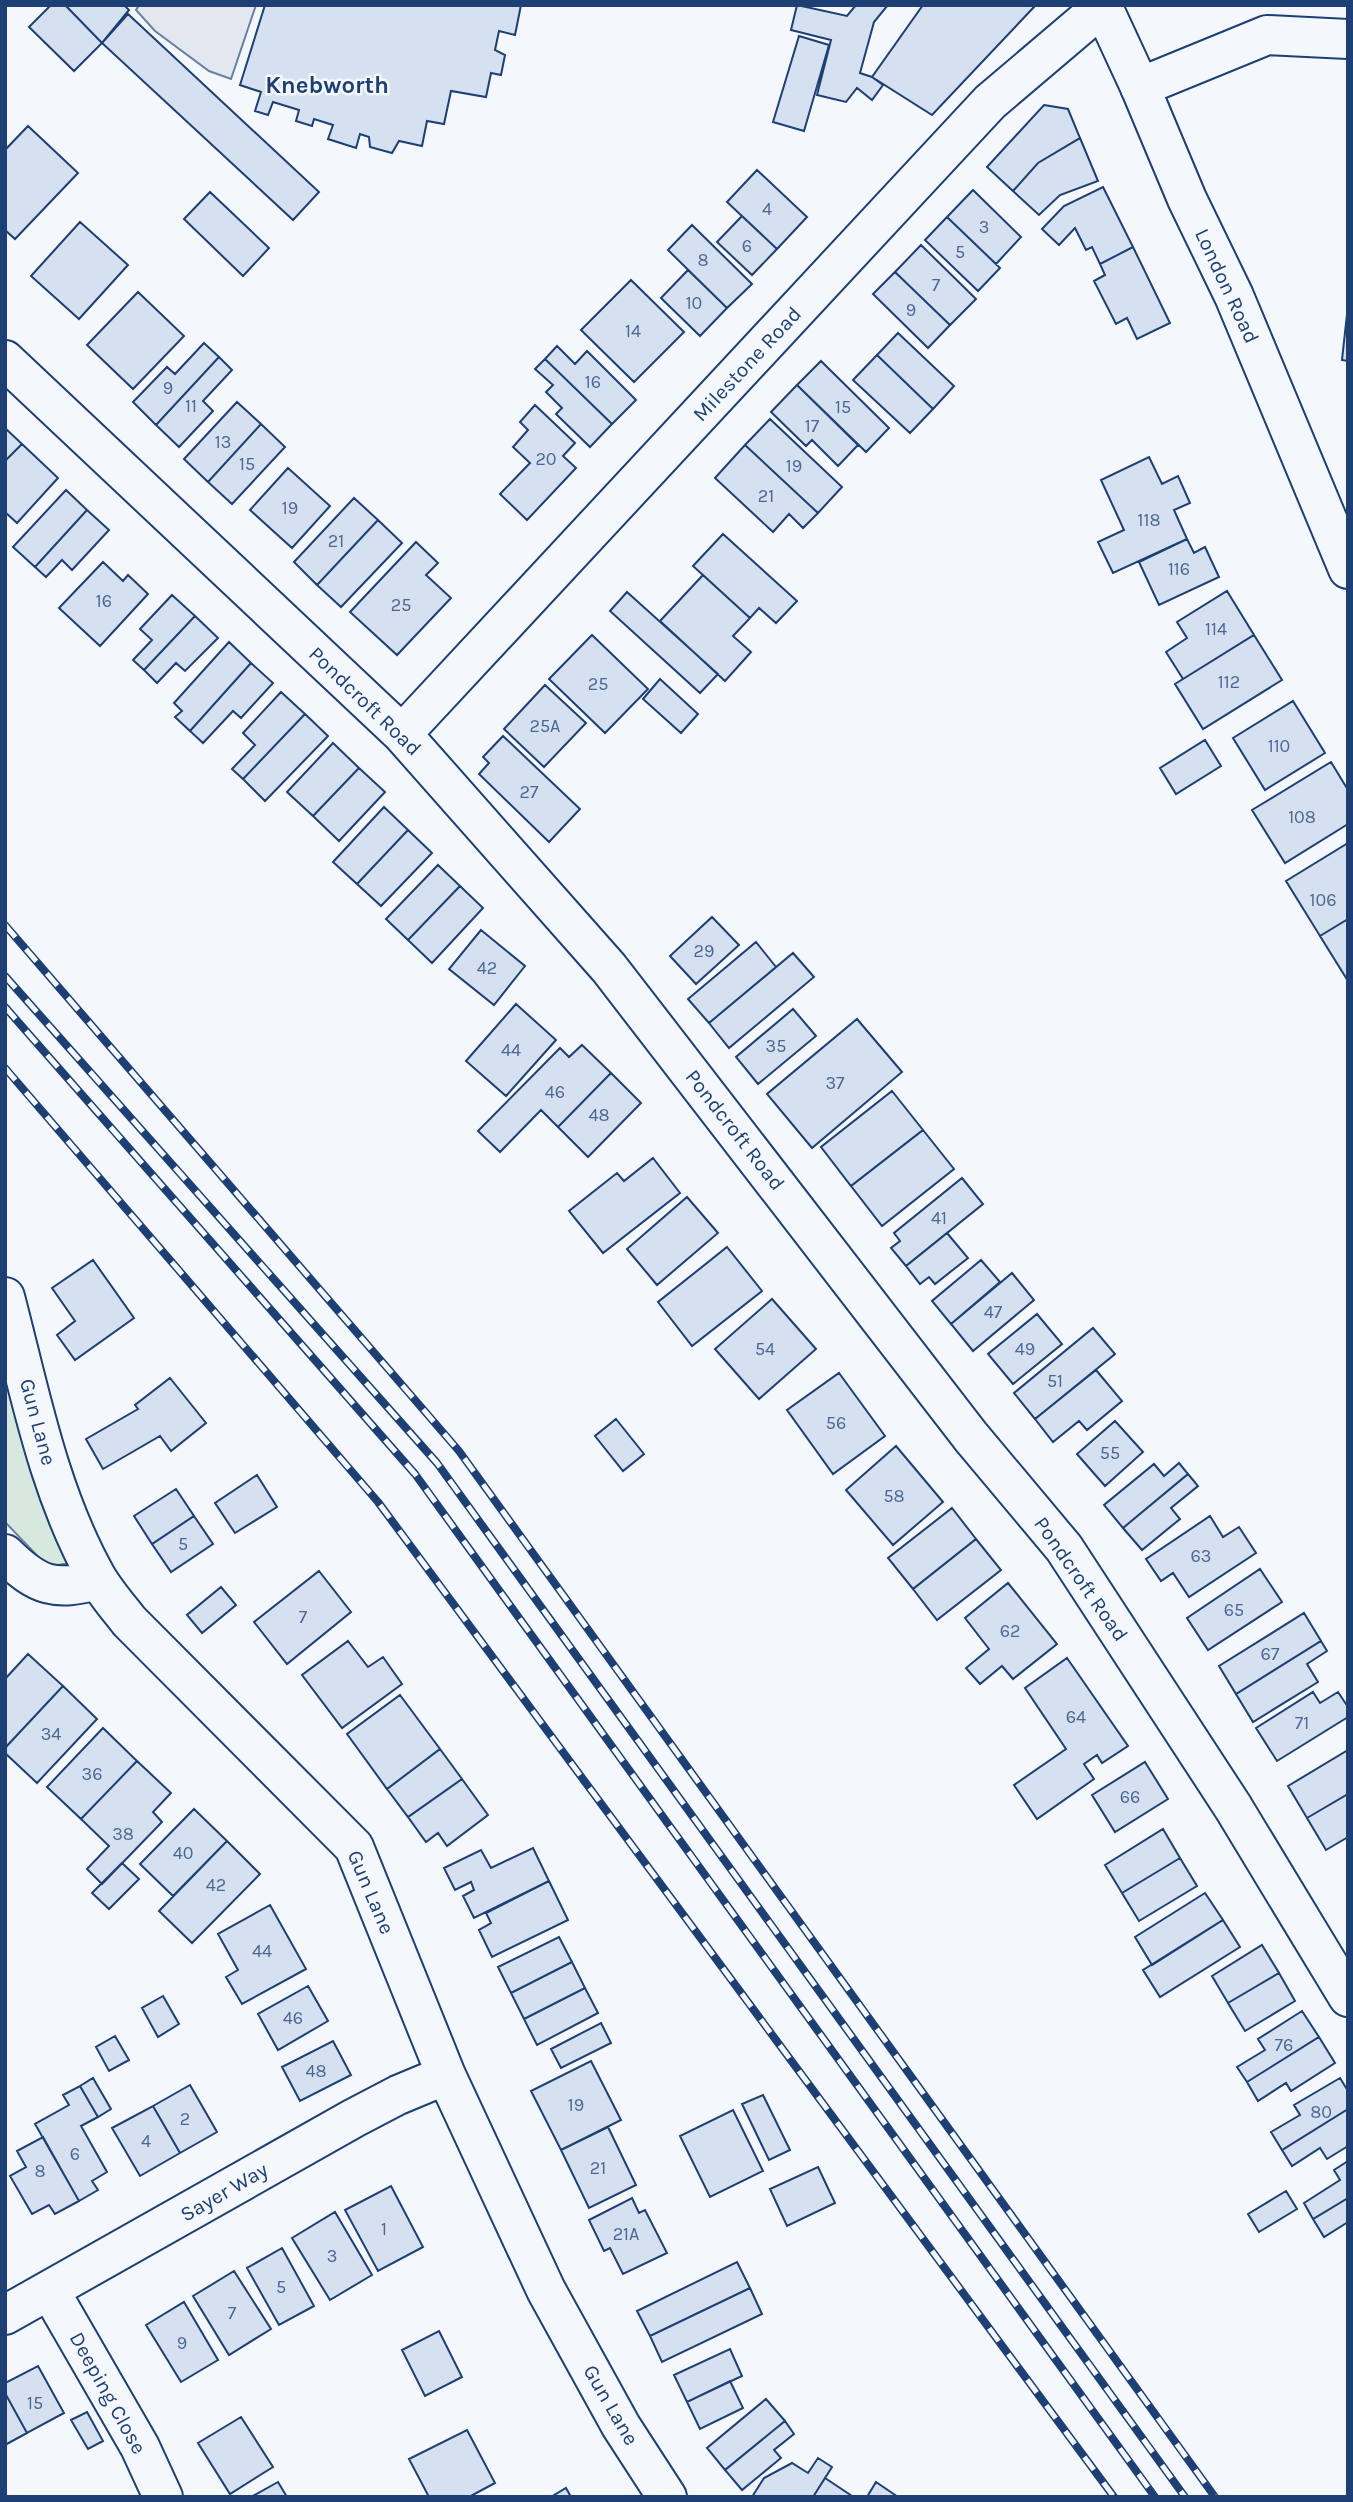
<svg xmlns="http://www.w3.org/2000/svg" width="1353" height="2502" font-family="Karla,sans-serif">
  <style>
    .green { fill: #d7e8df; stroke: #687fa3; stroke-width: 2 }
    .parking { fill: #e3e8f0; stroke: #687fa3; stroke-width: 2 }
    .building { fill: #d5e0f0; stroke: #1d3f73; stroke-width: 2 }
    .lines { fill: none; stroke-linecap: round; stroke-linejoin: round }
    .minor-casing { stroke: #1d3f73; stroke-width: 42 }
    .major-casing { stroke: #1d3f73; stroke-width: 42 }
    .minor { stroke: #f4f7fb; stroke-width: 38 }
    .major { stroke: #f4f7fb; stroke-width: 38 }
    .rail-casing { stroke: #1d3f73; stroke-width: 8 }
    .rail { stroke: #f4f7fb; stroke-width: 5; stroke-dasharray: 16; stroke-linecap: butt }
    .labels { text-anchor: middle; stroke-width: 5; stroke-linejoin: round; paint-order: stroke }
    .number-label { font-size: 18px; fill: #4b6792 }
    .street-label { font-size: 21px; fill: #1d3f73; stroke: #f4f7fb }
    .quarter-label { font-size: 24px; font-weight: bold; fill: #1d3f73; stroke: #f4f7fb }
  </style>
  <rect width="100%" height="100%" fill="#f4f7fb"/>
  <path class="green" d="M 5,1362 L 69,1563 L 48,1567 L 5,1522 Z"/>
  <path class="parking" d="M 139,5 L 256,5 L 231,79 L 209,71 L 155,31 L 136,10 Z"/>
  <path class="building" d="M 51,5 L 65,5 L 102,43 L 74,71 L 29,27 Z
    M 69,5 L 124,5 L 129,10 L 102,43 L 67,7 Z
    M 265,5 L 521,5 L 515,35 L 499,31 L 495,50 L 505,55 L 501,75 L 491,73 L 486,97 L 451,91 L 444,124 L 427,121 L 422,146 L 399,141 L 392,153 L 370,147 L 369,137 L 360,134 L 356,148 L 328,139 L 333,125 L 314,119 L 312,126 L 296,121 L 299,110 L 273,102 L 268,115 L 255,111 L 261,92 L 240,85 Z
    M 797,5 L 847,16 L 856,5 L 888,5 L 874,22 L 860,73 L 872,77 L 883,85 L 872,100 L 857,88 L 846,102 L 817,95 L 831,40 L 791,30 Z
    M 923,5 L 1034,5 L 1034,7 L 932,115 L 872,77 Z
    M 128,14 L 319,192 L 293,220 L 102,43 Z
    M 799,36 L 829,45 L 804,131 L 773,122 Z
    M 1044,105 L 1068,109 L 1080,138 L 1038,163 L 1013,191 L 987,167 Z
    M 28,126 L 78,173 L 15,239 L 5,230 L 5,150 Z
    M 1080,138 L 1098,181 L 1060,195 L 1039,215 L 1013,191 L 1038,163 Z
    M 757,170 L 807,217 L 777,249 L 727,202 Z
    M 1103,187 L 1133,247 L 1100,264 L 1092,247 L 1086,250 L 1075,228 L 1059,245 L 1042,229 L 1064,206 Z
    M 973,190 L 1021,237 L 996,264 L 947,217 Z
    M 210,192 L 269,248 L 243,276 L 184,219 Z
    M 742,216 L 777,249 L 752,275 L 717,242 Z
    M 947,217 L 1000,268 L 978,291 L 925,240 Z
    M 80,222 L 128,265 L 79,319 L 31,276 Z
    M 692,225 L 752,284 L 727,308 L 668,250 Z
    M 921,245 L 976,299 L 950,325 L 895,272 Z
    M 1133,247 L 1170,323 L 1137,339 L 1127,318 L 1116,324 L 1094,281 L 1105,275 L 1100,264 Z
    M 688,270 L 727,308 L 700,336 L 661,298 Z
    M 895,272 L 950,325 L 928,348 L 873,294 Z
    M 631,280 L 684,332 L 634,382 L 581,330 Z
    M 138,292 L 184,336 L 133,389 L 87,345 Z
    M 1348,305 L 1348,361 L 1342,360 Z
    M 898,333 L 954,386 L 933,409 L 877,355 Z
    M 204,343 L 219,357 L 156,425 L 133,402 L 167,367 L 175,374 Z
    M 557,346 L 575,364 L 587,351 L 636,400 L 612,424 L 545,359 Z
    M 877,355 L 933,409 L 910,433 L 853,380 Z
    M 219,357 L 232,370 L 203,401 L 213,411 L 179,447 L 156,425 Z
    M 545,359 L 612,424 L 590,447 L 556,414 L 562,408 L 546,392 L 553,385 L 535,369 Z
    M 821,361 L 889,428 L 866,452 L 797,385 Z
    M 797,385 L 858,445 L 838,466 L 812,440 L 806,446 L 771,412 Z
    M 237,402 L 261,424 L 208,482 L 184,459 Z
    M 535,405 L 575,443 L 563,456 L 576,468 L 527,520 L 500,494 L 530,463 L 513,447 L 528,430 L 520,422 Z
    M 770,419 L 842,487 L 818,513 L 745,445 Z
    M 261,424 L 285,447 L 232,504 L 208,482 Z
    M 5,428 L 22,444 L 5,461 Z
    M 22,444 L 58,478 L 17,523 L 5,512 L 5,461 Z
    M 745,445 L 818,513 L 803,528 L 789,514 L 773,532 L 715,478 Z
    M 1149,457 L 1162,484 L 1178,476 L 1190,503 L 1174,510 L 1187,539 L 1113,573 L 1098,542 L 1124,530 L 1101,480 Z
    M 288,468 L 330,506 L 292,548 L 250,510 Z
    M 66,490 L 87,510 L 35,567 L 13,547 Z
    M 354,498 L 378,520 L 317,585 L 294,562 Z
    M 87,510 L 109,530 L 72,570 L 62,560 L 46,577 L 35,567 Z
    M 378,520 L 402,543 L 341,607 L 317,585 Z
    M 723,534 L 797,601 L 776,623 L 759,608 L 750,618 L 693,566 Z
    M 1187,539 L 1194,553 L 1205,547 L 1219,577 L 1159,605 L 1139,562 Z
    M 416,542 L 438,563 L 426,575 L 451,598 L 397,655 L 350,612 Z
    M 103,562 L 123,581 L 128,575 L 148,594 L 100,646 L 59,608 Z
    M 703,575 L 750,618 L 733,636 L 751,652 L 725,681 L 660,621 Z
    M 1227,591 L 1254,635 L 1183,679 L 1166,652 L 1187,638 L 1177,622 Z
    M 627,592 L 718,674 L 700,693 L 610,611 Z
    M 172,595 L 195,616 L 144,670 L 133,660 L 152,640 L 140,629 Z
    M 195,616 L 218,638 L 185,671 L 176,663 L 157,683 L 144,670 Z
    M 592,635 L 648,689 L 605,733 L 549,679 Z
    M 1254,635 L 1282,680 L 1203,729 L 1175,684 Z
    M 229,642 L 251,663 L 190,731 L 175,717 L 182,711 L 174,703 Z
    M 251,663 L 273,683 L 241,718 L 233,711 L 203,743 L 190,731 Z
    M 660,679 L 698,714 L 681,733 L 643,699 Z
    M 545,685 L 586,723 L 544,767 L 504,729 Z
    M 281,692 L 305,714 L 243,779 L 232,769 L 255,745 L 243,733 Z
    M 1293,701 L 1325,753 L 1265,790 L 1233,738 Z
    M 305,714 L 328,736 L 265,801 L 243,779 Z
    M 503,736 L 580,809 L 549,842 L 479,774 L 489,763 L 483,757 Z
    M 1205,740 L 1221,766 L 1176,794 L 1160,768 Z
    M 333,743 L 359,768 L 313,816 L 287,792 Z
    M 1331,762 L 1348,790 L 1348,824 L 1285,863 L 1252,810 Z
    M 359,768 L 385,792 L 339,841 L 313,816 Z
    M 384,807 L 408,830 L 357,884 L 333,862 Z
    M 408,830 L 432,853 L 381,906 L 357,884 Z
    M 1348,843 L 1348,919 L 1320,936 L 1286,881 Z
    M 438,865 L 460,886 L 408,940 L 386,919 Z
    M 460,886 L 483,908 L 432,963 L 408,940 Z
    M 712,917 L 739,945 L 696,984 L 670,956 Z
    M 1348,919 L 1348,981 L 1320,936 Z
    M 481,930 L 525,966 L 494,1005 L 449,969 Z
    M 756,942 L 776,967 L 709,1023 L 688,999 Z
    M 793,953 L 814,977 L 729,1048 L 709,1023 Z
    M 516,1004 L 556,1040 L 506,1096 L 466,1061 Z
    M 793,1009 L 816,1036 L 758,1084 L 736,1057 Z
    M 857,1019 L 902,1072 L 812,1148 L 767,1094 Z
    M 582,1045 L 611,1073 L 558,1127 L 541,1110 L 500,1152 L 478,1131 L 560,1048 L 569,1057 Z
    M 611,1073 L 641,1103 L 588,1157 L 558,1127 Z
    M 892,1091 L 923,1130 L 851,1186 L 821,1147 Z
    M 923,1130 L 954,1169 L 882,1226 L 851,1186 Z
    M 653,1158 L 680,1193 L 603,1253 L 569,1211 L 617,1173 L 624,1181 Z
    M 962,1178 L 983,1204 L 906,1266 L 891,1248 L 900,1241 L 894,1233 Z
    M 687,1197 L 718,1233 L 657,1285 L 627,1249 Z
    M 947,1233 L 968,1258 L 935,1284 L 929,1277 L 920,1284 L 906,1266 Z
    M 727,1247 L 762,1291 L 692,1346 L 658,1302 Z
    M 93,1260 L 134,1318 L 75,1360 L 57,1335 L 75,1321 L 52,1288 Z
    M 981,1260 L 1000,1282 L 951,1324 L 932,1301 Z
    M 1012,1273 L 1034,1300 L 973,1351 L 951,1324 Z
    M 772,1299 L 816,1349 L 759,1399 L 715,1349 Z
    M 1037,1314 L 1062,1344 L 1013,1384 L 988,1354 Z
    M 1093,1328 L 1115,1354 L 1035,1419 L 1014,1393 Z
    M 1096,1370 L 1122,1401 L 1087,1430 L 1079,1421 L 1053,1442 L 1035,1419 Z
    M 839,1373 L 885,1436 L 833,1474 L 787,1410 Z
    M 170,1378 L 206,1423 L 171,1451 L 160,1436 L 103,1469 L 86,1439 L 138,1409 L 135,1405 Z
    M 616,1419 L 644,1454 L 623,1471 L 595,1436 Z
    M 1115,1421 L 1143,1452 L 1105,1486 L 1077,1454 Z
    M 896,1446 L 943,1502 L 893,1545 L 846,1490 Z
    M 1179,1463 L 1188,1474 L 1123,1528 L 1104,1505 L 1154,1464 L 1164,1476 Z
    M 1188,1474 L 1198,1486 L 1171,1508 L 1180,1519 L 1142,1550 L 1123,1528 Z
    M 257,1475 L 277,1507 L 235,1533 L 215,1503 Z
    M 176,1489 L 194,1516 L 152,1544 L 134,1516 Z
    M 952,1508 L 976,1539 L 913,1589 L 888,1558 Z
    M 194,1516 L 213,1544 L 171,1572 L 152,1544 Z
    M 1210,1516 L 1223,1537 L 1239,1527 L 1256,1553 L 1189,1597 L 1173,1573 L 1161,1581 L 1146,1559 Z
    M 976,1539 L 1001,1570 L 937,1620 L 913,1589 Z
    M 1260,1569 L 1282,1602 L 1208,1650 L 1187,1618 Z
    M 319,1571 L 351,1612 L 287,1664 L 254,1622 Z
    M 1008,1583 L 1057,1644 L 1013,1679 L 1002,1666 L 980,1684 L 966,1668 L 989,1649 L 965,1618 Z
    M 221,1587 L 236,1605 L 202,1633 L 187,1615 Z
    M 1304,1613 L 1321,1641 L 1236,1694 L 1219,1666 Z
    M 348,1641 L 368,1667 L 383,1657 L 402,1684 L 342,1728 L 302,1675 Z
    M 1321,1641 L 1327,1651 L 1307,1664 L 1318,1682 L 1253,1722 L 1236,1694 Z
    M 28,1654 L 63,1686 L 5,1748 L 5,1679 Z
    M 1067,1658 L 1128,1746 L 1102,1763 L 1097,1755 L 1084,1764 L 1094,1779 L 1037,1819 L 1014,1785 L 1066,1749 L 1025,1688 Z
    M 63,1686 L 97,1719 L 37,1783 L 5,1753 L 5,1748 Z
    M 1313,1692 L 1320,1703 L 1338,1692 L 1348,1707 L 1348,1717 L 1277,1761 L 1256,1728 Z
    M 400,1695 L 440,1749 L 387,1789 L 347,1734 Z
    M 103,1728 L 137,1761 L 81,1819 L 47,1787 Z
    M 440,1749 L 462,1779 L 408,1817 L 387,1789 Z
    M 1348,1750 L 1348,1794 L 1307,1818 L 1288,1786 Z
    M 137,1761 L 171,1793 L 153,1812 L 162,1822 L 102,1884 L 87,1869 L 109,1846 L 81,1819 Z
    M 1145,1762 L 1168,1799 L 1115,1832 L 1092,1795 Z
    M 462,1779 L 488,1815 L 447,1846 L 438,1833 L 426,1842 L 408,1817 Z
    M 1348,1794 L 1348,1837 L 1326,1850 L 1307,1818 Z
    M 194,1809 L 227,1841 L 173,1896 L 140,1864 Z
    M 1163,1829 L 1180,1858 L 1122,1893 L 1105,1865 Z
    M 227,1841 L 260,1874 L 192,1943 L 159,1911 Z
    M 533,1848 L 549,1881 L 474,1918 L 463,1896 L 474,1890 L 471,1882 L 455,1890 L 444,1868 L 481,1850 L 491,1868 Z
    M 1180,1858 L 1197,1886 L 1139,1921 L 1122,1893 Z
    M 122,1863 L 139,1879 L 109,1909 L 92,1893 Z
    M 549,1881 L 568,1920 L 492,1957 L 479,1930 L 491,1923 L 486,1913 Z
    M 1205,1893 L 1223,1920 L 1152,1965 L 1135,1937 Z
    M 270,1905 L 306,1969 L 242,2004 L 226,1977 L 238,1970 L 218,1934 Z
    M 1223,1920 L 1240,1947 L 1160,1997 L 1143,1970 Z
    M 559,1937 L 572,1962 L 511,1993 L 498,1967 Z
    M 1262,1945 L 1279,1973 L 1228,2003 L 1212,1976 Z
    M 572,1962 L 585,1988 L 524,2019 L 511,1993 Z
    M 1279,1973 L 1295,2001 L 1245,2031 L 1228,2003 Z
    M 308,1986 L 328,2021 L 278,2050 L 258,2014 Z
    M 585,1988 L 598,2013 L 537,2045 L 524,2019 Z
    M 163,1996 L 179,2024 L 158,2037 L 142,2008 Z
    M 1302,2011 L 1319,2037 L 1247,2082 L 1237,2067 L 1265,2050 L 1258,2039 Z
    M 601,2023 L 611,2043 L 561,2068 L 551,2049 Z
    M 115,2036 L 129,2060 L 109,2071 L 96,2047 Z
    M 1319,2037 L 1335,2063 L 1291,2091 L 1286,2083 L 1258,2101 L 1247,2082 Z
    M 333,2041 L 351,2075 L 300,2101 L 282,2067 Z
    M 591,2061 L 621,2120 L 561,2150 L 531,2091 Z
    M 93,2078 L 111,2109 L 98,2117 L 80,2086 Z
    M 1340,2078 L 1348,2091 L 1348,2109 L 1282,2150 L 1271,2132 L 1300,2115 L 1294,2105 Z
    M 190,2085 L 217,2132 L 180,2153 L 153,2106 Z
    M 80,2086 L 98,2117 L 81,2126 L 107,2172 L 92,2181 L 98,2190 L 79,2201 L 35,2124 L 69,2105 L 63,2095 Z
    M 763,2095 L 790,2150 L 769,2160 L 742,2104 Z
    M 153,2106 L 180,2153 L 140,2176 L 112,2128 Z
    M 1348,2109 L 1348,2146 L 1327,2159 L 1320,2148 L 1292,2166 L 1282,2150 Z
    M 733,2110 L 763,2171 L 710,2197 L 680,2136 Z
    M 608,2127 L 636,2185 L 589,2208 L 561,2150 Z
    M 43,2137 L 79,2201 L 55,2214 L 49,2205 L 32,2214 L 10,2176 L 26,2167 L 17,2151 Z
    M 1348,2161 L 1348,2198 L 1313,2219 L 1304,2203 L 1340,2180 L 1334,2170 Z
    M 818,2167 L 835,2203 L 787,2226 L 770,2189 Z
    M 391,2186 L 423,2247 L 378,2271 L 345,2210 Z
    M 1286,2191 L 1297,2209 L 1259,2232 L 1248,2214 Z
    M 632,2198 L 639,2213 L 645,2210 L 667,2253 L 623,2274 L 610,2248 L 604,2251 L 589,2220 Z
    M 1348,2198 L 1348,2222 L 1324,2237 L 1313,2219 Z
    M 335,2212 L 372,2275 L 330,2300 L 292,2238 Z
    M 282,2248 L 314,2306 L 279,2325 L 247,2268 Z
    M 737,2262 L 750,2288 L 650,2336 L 637,2311 Z
    M 234,2271 L 271,2329 L 229,2355 L 193,2296 Z
    M 750,2288 L 762,2314 L 662,2362 L 650,2336 Z
    M 184,2302 L 218,2360 L 181,2382 L 146,2325 Z
    M 439,2331 L 462,2377 L 425,2396 L 402,2350 Z
    M 730,2349 L 742,2376 L 687,2402 L 674,2375 Z
    M 38,2366 L 64,2413 L 27,2433 L 5,2393 L 5,2383 Z
    M 730,2381 L 743,2408 L 700,2429 L 687,2402 Z
    M 5,2393 L 27,2433 L 5,2445 Z
    M 766,2399 L 785,2421 L 725,2470 L 707,2448 Z
    M 87,2412 L 103,2441 L 88,2449 L 71,2420 Z
    M 241,2417 L 273,2467 L 230,2494 L 198,2443 Z
    M 785,2421 L 794,2434 L 774,2450 L 781,2458 L 742,2490 L 725,2470 Z
    M 467,2430 L 495,2483 L 469,2497 L 429,2497 L 409,2459 Z
    M 818,2458 L 832,2467 L 813,2497 L 752,2497 L 764,2478 L 792,2463 L 808,2473 Z
    M 825,2478 L 852,2496 L 852,2497 L 813,2497 Z
    M 278,2482 L 287,2497 L 251,2497 Z
    M 876,2482 L 898,2497 L 867,2497 Z
    M 566,2488 L 571,2497 L 551,2497 Z"/>
  <g class="lines">
    <g class="minor-casing">
      <path id="minor" d="M 1140,87 L 1267,35 L 1348,39
        M 5,360 L 402,734 L 609,968 L 971,1437 L 1064,1548 L 1233,1807 L 1348,1997
        M 402,734 L 990,102 L 1103,6
        M 5,1297 C 30,1392 48,1491 97,1578 C 106,1593 118,1607 129,1621 L 354,1847 L 446,2075 L 546,2290 L 621,2426 L 667,2497
        M 5,1554 C 38,1587 55,1591 98,1580
        M 50,2291 L 140,2447 L 163,2497
        M 5,2315 L 354,2118 L 398,2095 L 446,2075"/>
    </g>
    <g class="major-casing">
      <path id="major" d="M 1102,5 L 1140,87 L 1187,199 L 1234,296 L 1348,569"/>
    </g>
    <use href="#minor" class="minor"/>
    <use href="#major" class="major"/>
    <g class="rail-casing">
      <path id="rail" d="M 5,925 L 459,1451 L 1215,2497
        M 5,976 L 437,1463 L 1185,2497
        M 5,1007 L 415,1474 L 1155,2497
        M 5,1068 L 378,1502 L 1114,2497"/>
    </g>
    <use href="#rail" class="rail"/>
  </g>
  <g class="labels">
    <g class="number-label">
      <text x="767" y="215">4</text>
      <text x="984" y="233">3</text>
      <text x="747" y="252">6</text>
      <text x="960" y="258">5</text>
      <text x="703" y="266">8</text>
      <text x="936" y="291">7</text>
      <text x="694" y="309">10</text>
      <text x="911" y="316">9</text>
      <text x="633" y="337">14</text>
      <text x="593" y="388">16</text>
      <text x="168" y="394">9</text>
      <text x="191" y="412">11</text>
      <text x="843" y="413">15</text>
      <text x="812" y="432">17</text>
      <text x="223" y="448">13</text>
      <text x="546" y="465">20</text>
      <text x="247" y="470">15</text>
      <text x="794" y="472">19</text>
      <text x="766" y="502">21</text>
      <text x="290" y="514">19</text>
      <text x="1149" y="526">118</text>
      <text x="336" y="547">21</text>
      <text x="1179" y="575">116</text>
      <text x="104" y="607">16</text>
      <text x="401" y="611">25</text>
      <text x="1216" y="635">114</text>
      <text x="1229" y="688">112</text>
      <text x="598" y="690">25</text>
      <text x="545" y="732">25A</text>
      <text x="1279" y="752">110</text>
      <text x="529" y="798">27</text>
      <text x="1302" y="823">108</text>
      <text x="1323" y="906">106</text>
      <text x="704" y="957">29</text>
      <text x="487" y="974">42</text>
      <text x="776" y="1052">35</text>
      <text x="511" y="1056">44</text>
      <text x="835" y="1089">37</text>
      <text x="555" y="1098">46</text>
      <text x="599" y="1121">48</text>
      <text x="939" y="1224">41</text>
      <text x="993" y="1318">47</text>
      <text x="765" y="1355">54</text>
      <text x="1025" y="1355">49</text>
      <text x="1055" y="1387">51</text>
      <text x="836" y="1429">56</text>
      <text x="1110" y="1459">55</text>
      <text x="894" y="1502">58</text>
      <text x="183" y="1550">5</text>
      <text x="1201" y="1562">63</text>
      <text x="1234" y="1616">65</text>
      <text x="303" y="1623">7</text>
      <text x="1010" y="1637">62</text>
      <text x="1270" y="1660">67</text>
      <text x="1076" y="1723">64</text>
      <text x="1302" y="1729">71</text>
      <text x="51" y="1740">34</text>
      <text x="92" y="1780">36</text>
      <text x="1130" y="1803">66</text>
      <text x="123" y="1840">38</text>
      <text x="183" y="1859">40</text>
      <text x="216" y="1891">42</text>
      <text x="262" y="1957">44</text>
      <text x="293" y="2024">46</text>
      <text x="1284" y="2051">76</text>
      <text x="316" y="2077">48</text>
      <text x="576" y="2111">19</text>
      <text x="1321" y="2118">80</text>
      <text x="185" y="2125">2</text>
      <text x="146" y="2147">4</text>
      <text x="75" y="2160">6</text>
      <text x="598" y="2174">21</text>
      <text x="40" y="2177">8</text>
      <text x="384" y="2235">1</text>
      <text x="626" y="2240">21A</text>
      <text x="332" y="2262">3</text>
      <text x="281" y="2293">5</text>
      <text x="232" y="2319">7</text>
      <text x="182" y="2349">9</text>
      <text x="35" y="2409">15</text>
    </g>
    <g class="street-label">
      <text transform="translate(1227 286) rotate(65)" y="7">London Road</text>
      <text transform="translate(747 364) rotate(-47)" y="7">Milestone Road</text>
      <text transform="translate(365 701) rotate(44)" y="7">Pondcroft Road</text>
      <text transform="translate(735 1130) rotate(52)" y="7">Pondcroft Road</text>
      <text transform="translate(38 1422) rotate(75)" y="7">Gun Lane</text>
      <text transform="translate(1081 1579) rotate(55)" y="7">Pondcroft Road</text>
      <text transform="translate(371 1892) rotate(67)" y="7">Gun Lane</text>
      <text transform="translate(224 2192) rotate(-30)" y="7">Sayer Way</text>
      <text transform="translate(108 2393) rotate(61)" y="7">Deeping Close</text>
      <text transform="translate(611 2405) rotate(60)" y="7">Gun Lane</text>
    </g>
    <g class="quarter-label">
      <text x="327" y="93">Knebworth</text>
    </g>
  </g>
  <rect width="1353" height="2502" fill="none" stroke="#1d3f73" stroke-width="14"/>
</svg>
